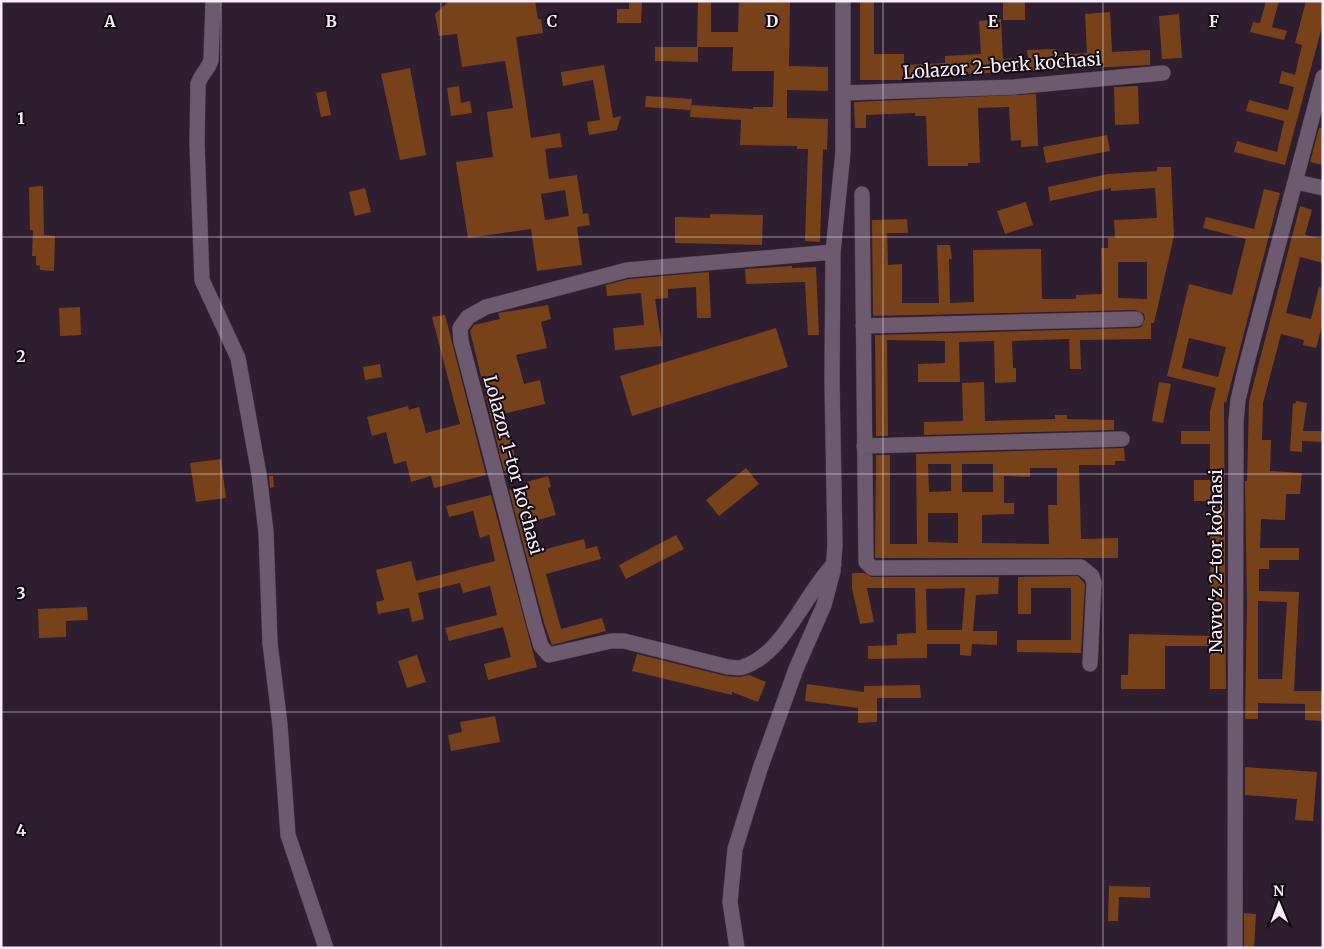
<svg xmlns="http://www.w3.org/2000/svg" width="1324" height="949" font-family="Merriweather,serif">
  <style>
    .building { fill: #77421a; fill-rule: evenodd }
    .lines { fill: none; stroke-linecap: round; stroke-linejoin: round }
    .minor-casing { stroke: #483a4a; stroke-width: 16 }
    .minor { stroke: #6e5a6f; stroke-width: 15 }
    .grid { fill: none; stroke: #f9edfa; stroke-width: 1; stroke-opacity: 0.55 }
    .labels { text-anchor: middle; stroke-width: 4; stroke-linejoin: round; paint-order: stroke }
    .street-label { font-size: 18px; fill: #f9edfa; stroke: #120a13 }
    .grid-label { font-size: 16px; text-anchor: middle; font-weight: bold; fill: #f9edfa; stroke: #120a13; stroke-width: 4; stroke-linejoin: round; paint-order: stroke }
  </style>
  <rect width="100%" height="100%" fill="#2f1d30"/>
  <path class="building" d="M 449,1 L 535,1 L 538,19 L 541,19 L 543,33 L 516,37 L 531,138 L 560,133 L 562,147 L 545,149 L 549,179 L 577,175 L 583,214 L 588,213 L 590,225 L 577,227 L 582,265 L 537,271 L 531,229 L 468,238 L 456,162 L 493,157 L 487,112 L 513,108 L 505,61 L 462,67 L 457,34 L 439,36 L 435,14 ZM 565,190 L 569,216 L 545,220 L 541,194 Z
    M 629,1 L 642,1 L 641,23 L 617,23 L 617,9 L 629,9 Z
    M 698,1 L 711,1 L 711,32 L 738,32 L 739,1 L 790,1 L 789,66 L 828,67 L 828,91 L 787,90 L 787,118 L 828,119 L 827,150 L 823,149 L 820,242 L 805,241 L 808,149 L 797,149 L 797,146 L 740,145 L 741,120 L 690,117 L 691,105 L 753,109 L 753,107 L 773,107 L 774,71 L 732,71 L 733,47 L 697,47 Z
    M 860,1 L 874,1 L 874,54 L 904,54 L 904,65 L 945,63 L 945,56 L 981,54 L 979,21 L 1001,19 L 1003,59 L 1028,58 L 1027,50 L 1056,49 L 1056,55 L 1087,53 L 1085,14 L 1110,12 L 1112,52 L 1150,50 L 1150,65 L 904,77 L 904,80 L 860,80 Z
    M 1003,1 L 1025,1 L 1025,20 L 1003,20 Z
    M 1266,1 L 1279,1 L 1272,27 L 1287,31 L 1284,40 L 1250,32 L 1253,22 L 1260,23 Z
    M 1306,1 L 1323,1 L 1323,23 L 1285,165 L 1234,152 L 1237,141 L 1277,152 L 1284,121 L 1246,111 L 1249,100 L 1288,110 L 1294,87 L 1279,83 L 1282,71 L 1295,75 L 1302,45 L 1295,43 Z
    M 1179,14 L 1182,58 L 1162,59 L 1159,16 Z
    M 655,47 L 698,47 L 698,62 L 655,61 Z
    M 604,65 L 613,118 L 621,116 L 617,130 L 589,135 L 587,122 L 600,120 L 593,80 L 563,86 L 561,72 Z
    M 410,68 L 426,155 L 400,160 L 381,74 Z
    M 459,86 L 461,103 L 470,101 L 472,113 L 451,116 L 447,88 Z
    M 1138,86 L 1139,124 L 1115,125 L 1114,87 Z
    M 326,91 L 331,115 L 321,117 L 316,93 Z
    M 1036,94 L 1038,146 L 1021,147 L 1021,140 L 1011,141 L 1009,107 L 978,108 L 980,163 L 968,163 L 968,166 L 928,166 L 926,116 L 915,116 L 915,113 L 866,115 L 866,128 L 855,128 L 854,102 Z
    M 646,96 L 692,99 L 691,110 L 645,107 Z
    M 1319,128 L 1323,128 L 1323,165 L 1310,162 Z
    M 1107,135 L 1110,151 L 1046,163 L 1043,147 Z
    M 1157,167 L 1171,167 L 1174,236 L 1154,323 L 1151,323 L 1151,339 L 1080,340 L 1081,369 L 1070,369 L 1069,339 L 1012,341 L 1013,368 L 1016,368 L 1016,382 L 995,383 L 994,341 L 959,342 L 960,382 L 918,382 L 918,364 L 945,363 L 945,341 L 887,340 L 888,436 L 876,436 L 875,335 L 1136,328 L 1141,327 L 1145,319 L 1144,314 L 1136,310 L 873,316 L 872,220 L 907,219 L 908,233 L 887,233 L 888,265 L 902,264 L 902,303 L 939,303 L 937,245 L 950,245 L 952,259 L 949,259 L 950,303 L 974,302 L 973,250 L 1041,249 L 1042,299 L 1076,299 L 1076,295 L 1102,294 L 1101,248 L 1108,248 L 1108,238 L 1115,238 L 1114,220 L 1157,218 L 1155,188 L 1111,191 L 1111,188 L 1050,201 L 1048,187 L 1108,174 L 1157,171 ZM 1118,262 L 1147,262 L 1147,299 L 1118,298 Z
    M 43,186 L 44,235 L 55,236 L 54,271 L 40,270 L 40,266 L 36,265 L 36,256 L 32,256 L 33,230 L 30,230 L 29,187 Z
    M 365,188 L 371,212 L 355,216 L 349,192 Z
    M 1264,189 L 1280,193 L 1226,403 L 1224,402 L 1226,689 L 1210,689 L 1210,646 L 1165,646 L 1165,689 L 1121,689 L 1121,675 L 1128,675 L 1129,634 L 1211,636 L 1210,501 L 1194,501 L 1194,480 L 1210,480 L 1210,444 L 1181,444 L 1181,431 L 1210,431 L 1210,411 L 1216,388 L 1167,376 L 1189,284 L 1232,295 L 1246,239 L 1203,228 L 1206,217 L 1254,229 ZM 1189,338 L 1226,347 L 1218,377 L 1182,368 Z
    M 1026,202 L 1033,225 L 1005,234 L 997,211 Z
    M 1300,206 L 1312,210 L 1305,235 L 1323,239 L 1323,263 L 1300,257 L 1286,313 L 1311,319 L 1319,287 L 1323,288 L 1323,323 L 1316,348 L 1303,345 L 1304,340 L 1281,334 L 1263,403 L 1262,440 L 1271,440 L 1270,471 L 1302,473 L 1300,494 L 1286,494 L 1285,520 L 1261,519 L 1260,548 L 1299,548 L 1299,560 L 1269,560 L 1269,569 L 1259,569 L 1259,591 L 1299,592 L 1294,691 L 1323,691 L 1323,721 L 1305,720 L 1305,704 L 1258,703 L 1258,719 L 1245,719 L 1247,601 L 1245,481 L 1247,481 L 1249,401 ZM 1258,601 L 1287,602 L 1282,679 L 1258,679 Z
    M 710,214 L 763,215 L 762,245 L 675,243 L 675,217 L 710,218 Z
    M 792,266 L 792,268 L 816,267 L 819,335 L 808,335 L 805,282 L 746,284 L 745,269 Z
    M 709,272 L 711,318 L 697,318 L 696,287 L 668,289 L 668,298 L 655,299 L 662,346 L 615,350 L 613,328 L 644,325 L 641,293 L 607,296 L 606,285 L 629,279 Z
    M 548,305 L 551,319 L 541,322 L 547,348 L 516,355 L 524,384 L 540,380 L 545,404 L 503,414 L 518,467 L 504,471 L 470,331 L 474,325 L 500,319 L 498,313 Z
    M 80,307 L 81,335 L 60,336 L 59,308 Z
    M 445,315 L 486,475 L 434,488 L 431,476 L 411,482 L 406,461 L 394,464 L 386,432 L 372,436 L 367,417 L 408,406 L 409,410 L 419,407 L 426,433 L 460,424 L 432,317 Z
    M 776,328 L 788,367 L 632,416 L 620,376 Z
    M 380,364 L 382,377 L 365,380 L 363,367 Z
    M 984,382 L 985,421 L 1055,419 L 1055,415 L 1067,415 L 1067,419 L 1114,420 L 1114,430 L 924,435 L 924,422 L 963,421 L 962,383 Z
    M 1159,382 L 1171,384 L 1163,423 L 1152,421 Z
    M 1296,401 L 1307,403 L 1303,431 L 1323,431 L 1323,442 L 1302,441 L 1302,452 L 1290,451 L 1293,403 L 1295,404 Z
    M 1124,448 L 1125,461 L 1115,461 L 1115,465 L 1079,465 L 1081,539 L 1118,538 L 1118,558 L 875,558 L 876,455 L 890,455 L 890,544 L 917,544 L 916,454 ZM 928,464 L 951,464 L 951,491 L 929,492 ZM 962,464 L 993,464 L 993,492 L 962,492 ZM 1030,468 L 1057,468 L 1057,505 L 1048,505 L 1049,544 L 982,543 L 982,515 L 1014,514 L 1014,503 L 1004,503 L 1004,476 L 1030,477 ZM 928,513 L 958,513 L 958,543 L 928,542 Z
    M 221,459 L 226,498 L 196,502 L 190,463 Z
    M 746,468 L 759,484 L 719,516 L 706,500 Z
    M 269,476 L 273,476 L 274,487 L 270,488 Z
    M 548,476 L 551,487 L 548,488 L 556,515 L 531,522 L 539,551 L 584,539 L 586,549 L 597,546 L 601,559 L 546,574 L 561,629 L 602,618 L 606,631 L 552,645 L 544,623 L 509,490 L 528,485 L 527,482 Z
    M 491,495 L 537,667 L 488,680 L 484,664 L 511,657 L 503,627 L 449,641 L 445,628 L 497,615 L 490,586 L 463,593 L 460,583 L 418,593 L 424,619 L 412,622 L 409,608 L 378,614 L 376,602 L 384,600 L 376,570 L 411,561 L 416,581 L 495,561 L 489,535 L 480,538 L 473,511 L 449,517 L 446,506 Z
    M 676,535 L 684,549 L 626,579 L 619,565 Z
    M 852,573 L 864,573 L 872,577 L 999,577 L 998,594 L 976,595 L 973,631 L 997,631 L 997,645 L 972,644 L 971,656 L 960,655 L 960,644 L 927,644 L 927,658 L 868,659 L 868,646 L 897,645 L 897,634 L 916,633 L 915,588 L 867,588 L 874,622 L 860,624 L 852,588 ZM 965,588 L 962,630 L 927,630 L 926,589 Z
    M 1078,576 L 1085,584 L 1081,653 L 1017,652 L 1017,640 L 1071,640 L 1071,588 L 1031,588 L 1031,614 L 1018,614 L 1018,577 Z
    M 87,607 L 88,620 L 66,621 L 66,637 L 39,638 L 38,609 Z
    M 637,654 L 726,676 L 740,677 L 749,675 L 766,682 L 758,702 L 732,692 L 732,695 L 632,671 Z
    M 417,655 L 426,682 L 407,688 L 398,661 Z
    M 807,684 L 864,692 L 864,686 L 920,685 L 921,698 L 877,698 L 877,722 L 858,723 L 858,708 L 805,701 Z
    M 495,716 L 500,742 L 451,751 L 448,735 L 462,732 L 460,722 Z
    M 1245,767 L 1317,772 L 1313,821 L 1295,820 L 1297,799 L 1245,795 Z
    M 1109,886 L 1150,887 L 1150,898 L 1119,897 L 1118,921 L 1108,921 Z
    M 1244,913 L 1256,914 L 1254,948 L 1244,948 Z"/>
  <g class="lines">
    <g class="minor-casing">
      <path id="minor" d="M 213,1 L 211,60 C 208,70 201,74 198,84 L 197,143 L 202,280 L 238,358 L 259,474 L 266,532 L 270,643 L 280,725 L 288,835 L 326,948
        M 843,93 L 1014,87 L 1163,73
        M 1296,182 L 1323,188
        M 862,194 L 866,562 L 872,568 L 1081,567 L 1092,576 L 1094,583 L 1090,664
        M 833,252 L 627,270 L 486,307 L 468,317 L 460,328 L 461,341 L 535,626 L 541,646 L 549,655 L 611,641 L 624,641 L 728,667 C 732,667 739,669 743,667 C 784,654 805,593 834,564
        M 863,326 L 1136,319
        M 864,446 L 1122,439
        M 737,948 L 730,902 L 735,849 L 760,769 L 796,669 L 824,605 L 833,571 L 835,545 L 832,381 L 833,252 L 843,152 L 843,1
        M 1235,948 L 1236,421 L 1238,400 L 1246,366 L 1323,77"/>
    </g>
    <use href="#minor" class="minor"/>
  </g>
  <path class="grid" d="M 221,1 L 221,948M 441,1 L 441,948M 662,1 L 662,948M 883,1 L 883,948M 1103,1 L 1103,948M 1,237 L 1323,237M 1,474 L 1323,474M 1,712 L 1323,712"/>
  <g class="labels">
    <g class="street-label">
      <text transform="translate(1002 66) rotate(-4)" y="6">Lolazor 2-berk koʼchasi</text>
      <text transform="translate(513 465) rotate(75)" y="6">Lolazor 1-tor ko‘chasi</text>
      <text transform="translate(1216 561) rotate(-90)" y="6">Navro'z 2-tor koʼchasi</text>
    </g>
  </g>
  <g class="grid-label">
    <text x="110" y="27">A</text>
    <text x="331" y="27">B</text>
    <text x="552" y="27">C</text>
    <text x="772" y="27">D</text>
    <text x="993" y="27">E</text>
    <text x="1214" y="27">F</text>
    <text x="21" y="124">1</text>
    <text x="21" y="362">2</text>
    <text x="21" y="599">3</text>
    <text x="21" y="836">4</text>
  </g>
  <rect width="1324" height="949" fill="none" stroke="#f9edfa" stroke-width="5"/>
  <g transform="translate(1279 904) rotate(359)" stroke="#120a13" stroke-width="4" paint-order="stroke">
  <path d="M0-4L9 19L0 12L-9 19Z" fill="#f9edfa"/>
  <text y="-8" font-size="14" font-weight="bold" text-anchor="middle" fill="#f9edfa">N</text>
  </g>
</svg>
